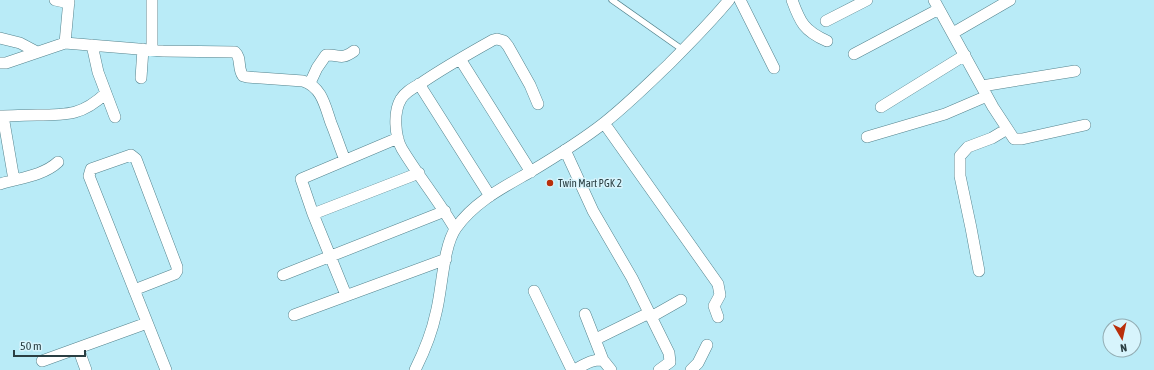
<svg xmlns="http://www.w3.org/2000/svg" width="1154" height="370" font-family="'Asap Condensed',sans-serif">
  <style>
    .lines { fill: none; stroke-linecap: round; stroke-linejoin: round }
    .service-casing { stroke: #54838d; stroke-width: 7 }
    .minor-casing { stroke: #54838d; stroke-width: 12 }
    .service { stroke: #fff; stroke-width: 5.5 }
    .minor { stroke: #fff; stroke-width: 11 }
    .poi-dot { fill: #b92f0b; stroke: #d7f4fc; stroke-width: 1.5 }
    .labels { text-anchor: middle; stroke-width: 3; stroke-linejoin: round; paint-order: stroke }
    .poi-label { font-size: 11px; fill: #2b3f43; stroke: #d7f4fc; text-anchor: start }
  </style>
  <rect width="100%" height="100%" fill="#b9ebf7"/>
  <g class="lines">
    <g class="service-casing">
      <path id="service" d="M 612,0 L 683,50"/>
    </g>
    <g class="minor-casing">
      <path id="minor" d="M 55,0 L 69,3
        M 152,0 L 152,49
        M 740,0 L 774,68
        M 792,0 C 800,22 804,31 827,41
        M 934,0 L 993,107 L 1014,139 L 1022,139 L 1085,125
        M 826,21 L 867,0
        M 953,33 L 1010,0
        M 0,38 L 20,43 L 37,52
        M 65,43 L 69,0
        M 92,45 L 98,72 L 115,117
        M 854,54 L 939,9
        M 460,59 L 531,172
        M 0,63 L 6,63 L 65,43 L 163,51 L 235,52 C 242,58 237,68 243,76 L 247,77 L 303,81 C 322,87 325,106 331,123 C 336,135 340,148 345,160
        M 141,78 L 143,49
        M 310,83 L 317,68 L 326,55 C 340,54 340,61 354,51
        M 419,84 L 490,196
        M 982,86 L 1075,71
        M 881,107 L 965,55
        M 0,116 C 12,116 25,115 37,115 C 68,115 83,115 106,93
        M 3,116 L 14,180
        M 604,123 L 718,284 L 720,295 L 714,306 L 718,317
        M 867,137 L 945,114 L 987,96
        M 565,150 L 593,211 L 632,278 L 669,353 L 670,362 L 659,370
        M 0,184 C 19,178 43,176 58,162
        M 313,214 L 301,179 L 398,138
        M 455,229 C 439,201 419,177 402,149 C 395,137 393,112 401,99 C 405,92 413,88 420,84 C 443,68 468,54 493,40 L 497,39 L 504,41 L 508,46 L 530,85 L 538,104
        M 979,271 L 971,228 L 960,176 L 960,156 L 968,147 L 992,138 L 1007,129
        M 283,275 L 445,211
        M 134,290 L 175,274 L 177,271 L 177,267 L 136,159 L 131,155 L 91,169 L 89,176 L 166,370
        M 534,291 L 572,370
        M 346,295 L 313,214 L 419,173
        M 585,314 L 603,360
        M 294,315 L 446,259
        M 651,317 L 681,300
        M 596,339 L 649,313
        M 78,348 L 86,370
        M 42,361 L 147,323
        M 415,370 C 424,352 432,332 436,313 C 442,291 443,246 456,228 C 474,202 504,187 530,172 C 555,157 581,141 604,123 C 627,105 648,84 669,64 C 690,43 710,23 729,0
        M 574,370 C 584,365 592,359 603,360 L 611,370
        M 691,370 L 698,363 L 707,345"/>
    </g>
    <use href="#service" class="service"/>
    <use href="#minor" class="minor"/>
  </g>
  <circle class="poi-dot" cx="550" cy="183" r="4"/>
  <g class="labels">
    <g class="poi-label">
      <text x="558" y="187">Twin Mart PGK 2</text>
    </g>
  </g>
  <g transform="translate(1122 338) rotate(171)"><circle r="19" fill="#d7f4fc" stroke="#92acb2"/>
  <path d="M0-3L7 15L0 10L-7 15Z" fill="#b92f0b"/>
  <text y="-6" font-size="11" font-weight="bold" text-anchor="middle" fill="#2b3f43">N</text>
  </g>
  <path d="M14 350v6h71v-6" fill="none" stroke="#2b3f43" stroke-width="2"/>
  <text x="20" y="350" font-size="12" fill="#2b3f43" stroke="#d7f4fc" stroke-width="3" paint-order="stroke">50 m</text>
</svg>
